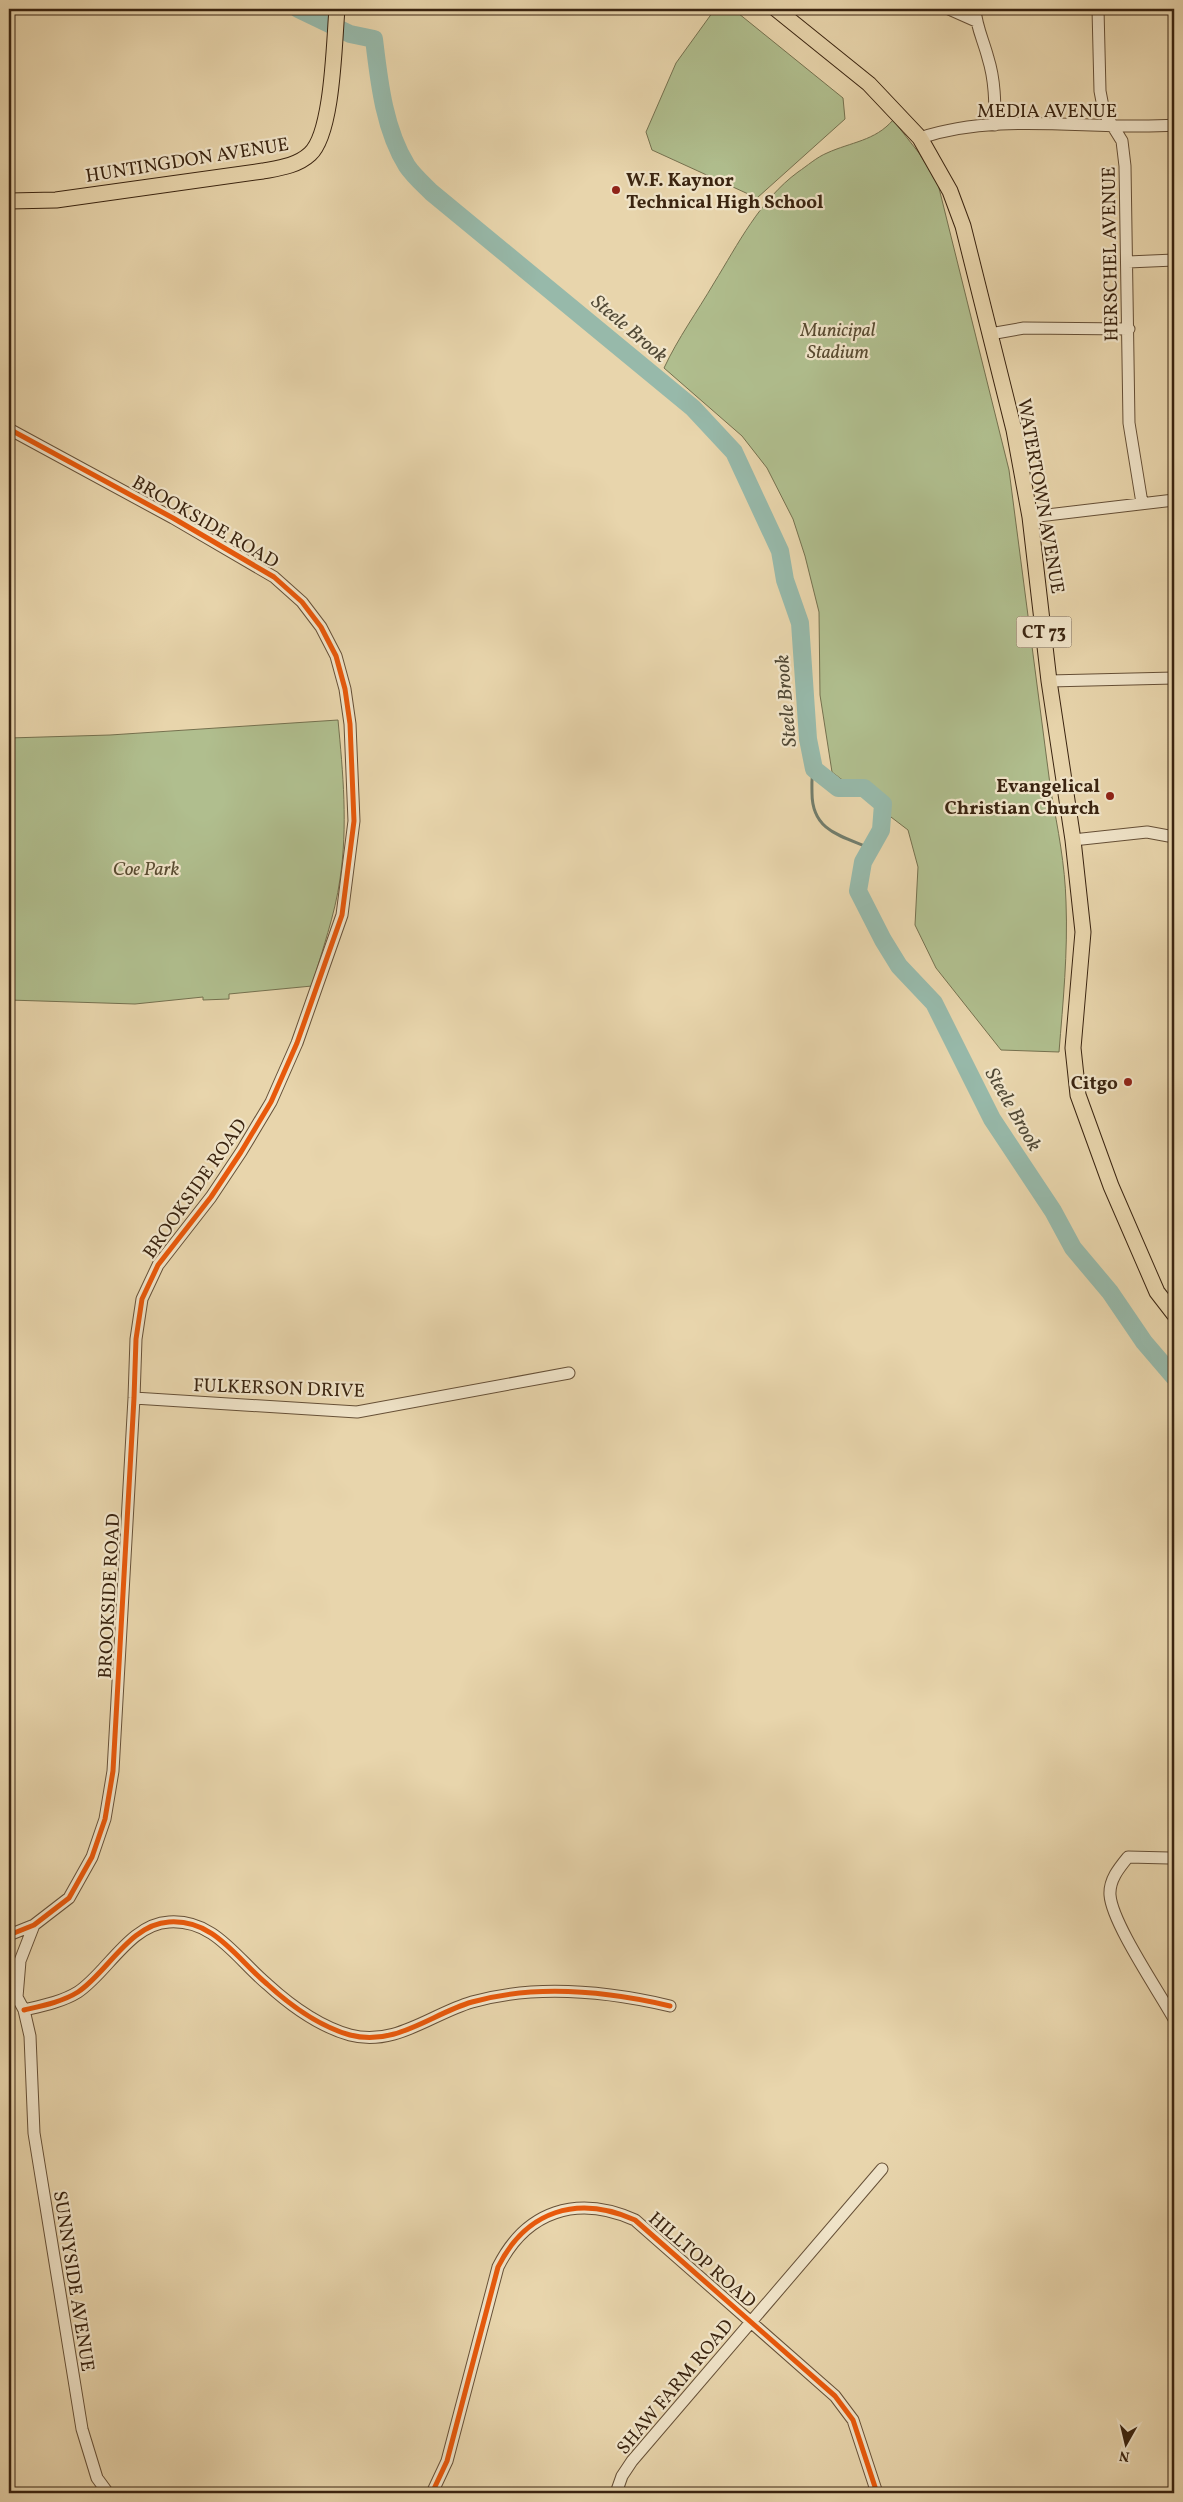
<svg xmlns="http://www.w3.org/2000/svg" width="1183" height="2502" font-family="Vollkorn,serif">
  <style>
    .green { fill: #b0be8e; stroke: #75714f }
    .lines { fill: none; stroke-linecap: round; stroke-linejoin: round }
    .stream { stroke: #727d6c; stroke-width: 3 }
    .river { stroke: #97b9aa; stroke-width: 18 }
    .minor-casing { stroke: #665037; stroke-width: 13 }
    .major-casing { stroke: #3a2410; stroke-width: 17 }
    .minor { stroke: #f0e4c9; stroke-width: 11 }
    .major { stroke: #e8d5ac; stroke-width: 15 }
    .cycleway-casing { stroke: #f0e4c9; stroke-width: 8 }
    .cycleway { stroke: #e8590c; stroke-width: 5 }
    .poi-dot { fill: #8f2418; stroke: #f0e4c9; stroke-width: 2 }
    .labels { text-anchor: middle; stroke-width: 4.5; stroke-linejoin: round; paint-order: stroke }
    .shield { fill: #f0e4c9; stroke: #715e48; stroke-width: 1 }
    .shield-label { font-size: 18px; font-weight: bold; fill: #3a2410 }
    .street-label { font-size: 19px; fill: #3a2410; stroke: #f0e4c9 }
    .poi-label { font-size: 19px; font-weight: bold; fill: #3a2410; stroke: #f0e4c9; text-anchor: end }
    .park-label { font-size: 19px; font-style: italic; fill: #584a30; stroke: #f0e4c9 }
    .water-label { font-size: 20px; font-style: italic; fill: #514936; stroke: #f0e4c9 }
  </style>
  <rect width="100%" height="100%" fill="#e8d5ac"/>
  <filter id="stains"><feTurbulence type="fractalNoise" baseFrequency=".004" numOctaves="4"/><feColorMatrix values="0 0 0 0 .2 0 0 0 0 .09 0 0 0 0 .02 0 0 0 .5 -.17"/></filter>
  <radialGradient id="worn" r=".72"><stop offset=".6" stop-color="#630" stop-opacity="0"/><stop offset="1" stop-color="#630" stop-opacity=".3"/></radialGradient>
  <path class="green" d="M 715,9 L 733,9 L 843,98 L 845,119 L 757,198 L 652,150 L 646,132 L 676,63 Z
    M 893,120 L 919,153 L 938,184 L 1009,470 L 1051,792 C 1058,829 1065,865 1066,902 C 1068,953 1063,1002 1059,1052 L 1001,1050 L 936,968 L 915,925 L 918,867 L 908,830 L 832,772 L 820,695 L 819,612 L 805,556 L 793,519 L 767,468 L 742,436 L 664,368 C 678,338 697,312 714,283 C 738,244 760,200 798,172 C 807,166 817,157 827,153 C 851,142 875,141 893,120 Z
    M 338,720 C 343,773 348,826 340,879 C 335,915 322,950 312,986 L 229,994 L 229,999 L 203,1000 L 203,997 L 135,1004 L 9,1000 L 9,738 L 110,735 Z"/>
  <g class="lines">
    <path class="stream" d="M 814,769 C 811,776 812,785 812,793 C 812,831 841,836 870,848"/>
    <path class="river" d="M 298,9 L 350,34 L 374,39 C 379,81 384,129 407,166 C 413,175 423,184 431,192 L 693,408 L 734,452 L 780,551 L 785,580 L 800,623 L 808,739 L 814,769 L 838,788 L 864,788 L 883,804 L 881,830 L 863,862 L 858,891 L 883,940 L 899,966 L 934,1003 L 992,1119 L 1053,1211 L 1073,1248 L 1110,1292 L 1144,1342 L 1174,1377"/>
    <g class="minor-casing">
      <path id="minor" d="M 949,9 L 976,21
        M 975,9 C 976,26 984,42 988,58 C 995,80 995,103 995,125
        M 1098,9 L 1100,91 L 1104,112 L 1122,141 L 1125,166 L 1129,423 L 1142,503
        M 920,138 C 1001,111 1091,131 1174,125
        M 1128,262 L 1174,260
        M 990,334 L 1024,328 L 1129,329
        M 9,429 L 173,518 L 274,577 L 302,602 L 321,627 L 336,656 L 345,689 L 350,724 L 354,821 L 342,915 L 297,1043 L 271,1102 L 241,1152 L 211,1197 L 158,1265 L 142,1299 L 136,1339 L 134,1398 L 113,1771 L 105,1819 L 92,1857 L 69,1898 L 34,1925 L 9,1935
        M 1030,517 L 1174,500
        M 1049,681 L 1174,678
        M 1073,840 L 1147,832 L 1174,837
        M 134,1398 L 357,1412 L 569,1373
        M 1174,1860 L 1169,1858 L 1128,1857 C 1119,1868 1109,1880 1110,1895 C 1112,1923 1158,1990 1174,2019
        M 9,1988 L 17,1997 L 24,2010 L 30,2036 L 34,2133 L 82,2429 L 97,2478 L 108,2493
        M 17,1997 L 20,1961 L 34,1925
        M 24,2010 C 41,2006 62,2002 78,1992 C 107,1973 130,1924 169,1922 C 214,1919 236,1958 267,1984 C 291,2006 318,2026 350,2035 C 395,2047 431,2014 472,2002 C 536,1984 606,1991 670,2006
        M 432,2493 L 447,2461 L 498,2267 C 526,2211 577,2194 635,2220 L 835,2396 L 853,2420 L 877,2493
        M 616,2493 L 622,2476 L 632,2461 L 882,2169"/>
    </g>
    <g class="major-casing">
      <path id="major" d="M 776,9 L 869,84 L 920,138 L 950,191 L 963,226 L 1014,430 L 1030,517 L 1049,681 L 1073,840 L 1083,932 L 1073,1048 L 1078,1095 L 1111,1186 L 1157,1292 L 1174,1314
        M 9,201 L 56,200 L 263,171 C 279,168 297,166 310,154 C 333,133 334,42 337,9"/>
    </g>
    <use href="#minor" class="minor"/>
    <use href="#major" class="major"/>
    <g class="cycleway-casing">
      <path id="cycleway" d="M 9,429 L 173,518 L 274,577 L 302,602 L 321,627 L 336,656 L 345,689 L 350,724 L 354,821 L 342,915 L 297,1043 L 271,1102 L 241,1152 L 211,1197 L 158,1265 L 142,1299 L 136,1339 L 134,1398 L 113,1771 L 105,1819 L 92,1857 L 69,1898 L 34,1925 L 9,1935
        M 24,2010 C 41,2006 62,2002 78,1992 C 107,1973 130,1924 169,1922 C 214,1919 236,1958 267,1984 C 291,2006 318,2026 350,2035 C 395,2047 431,2014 472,2002 C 536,1984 606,1991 670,2006
        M 432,2493 L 447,2461 L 498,2267 C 526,2211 577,2194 635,2220 L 835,2396 L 853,2420 L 877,2493"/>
    </g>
    <use href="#cycleway" class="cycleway"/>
  </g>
  <g class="poi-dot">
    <circle cx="616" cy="190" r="5"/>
    <circle cx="1110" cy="796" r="5"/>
    <circle cx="1128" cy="1082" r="5"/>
  </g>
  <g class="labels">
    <rect class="shield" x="1016.5" y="616.5" width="55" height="31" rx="4"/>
    <g class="shield-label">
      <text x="1044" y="638">CT 73</text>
    </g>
    <g class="street-label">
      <text x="1047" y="117">MEDIA AVENUE</text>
      <text transform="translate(187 159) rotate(-9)" y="7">HUNTINGDON AVENUE</text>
      <text transform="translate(1109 254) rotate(-91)" y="7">HERSCHEL AVENUE</text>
      <text transform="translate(1042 496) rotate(80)" y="7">WATERTOWN AVENUE</text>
      <text transform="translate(206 521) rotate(30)" y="7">BROOKSIDE ROAD</text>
      <text transform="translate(194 1188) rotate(-55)" y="7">BROOKSIDE ROAD</text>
      <text transform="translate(279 1387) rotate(2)" y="7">FULKERSON DRIVE</text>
      <text transform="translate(108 1596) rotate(-87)" y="7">BROOKSIDE ROAD</text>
      <text transform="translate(703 2259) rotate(41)" y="7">HILLTOP ROAD</text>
      <text transform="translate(75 2281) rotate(81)" y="7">SUNNYSIDE AVENUE</text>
      <text transform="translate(674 2386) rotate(-50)" y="7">SHAW FARM ROAD</text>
    </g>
    <g class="poi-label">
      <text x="626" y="186" text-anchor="start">W.F. Kaynor<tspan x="626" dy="22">Technical High School</tspan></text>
      <text x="1100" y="792">Evangelical<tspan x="1100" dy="22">Christian Church</tspan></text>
      <text x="1118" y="1089">Citgo</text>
    </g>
    <g class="park-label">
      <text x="838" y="336">Municipal<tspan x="838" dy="22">Stadium</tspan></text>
      <text x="146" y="875">Coe Park</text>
    </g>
    <g class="water-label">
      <text transform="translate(630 328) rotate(40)" y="7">Steele Brook</text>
      <text transform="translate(785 701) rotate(-95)" y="7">Steele Brook</text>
      <text transform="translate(1014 1109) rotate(60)" y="7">Steele Brook</text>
    </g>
  </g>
  <rect width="1183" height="2502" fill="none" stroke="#e8d5ac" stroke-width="30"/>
  <rect x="10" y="10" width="1163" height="2482" fill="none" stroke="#3a2410" stroke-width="2.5"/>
  <rect x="15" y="15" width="1153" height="2472" fill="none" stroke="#3a2410"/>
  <g transform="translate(1126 2444) rotate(188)" stroke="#f0e4c9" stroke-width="4" paint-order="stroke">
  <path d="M0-4L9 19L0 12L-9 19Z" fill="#3a2410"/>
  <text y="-8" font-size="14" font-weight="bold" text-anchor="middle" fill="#3a2410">N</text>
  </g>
  <rect width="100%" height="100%" filter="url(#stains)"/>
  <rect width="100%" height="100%" fill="url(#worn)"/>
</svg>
